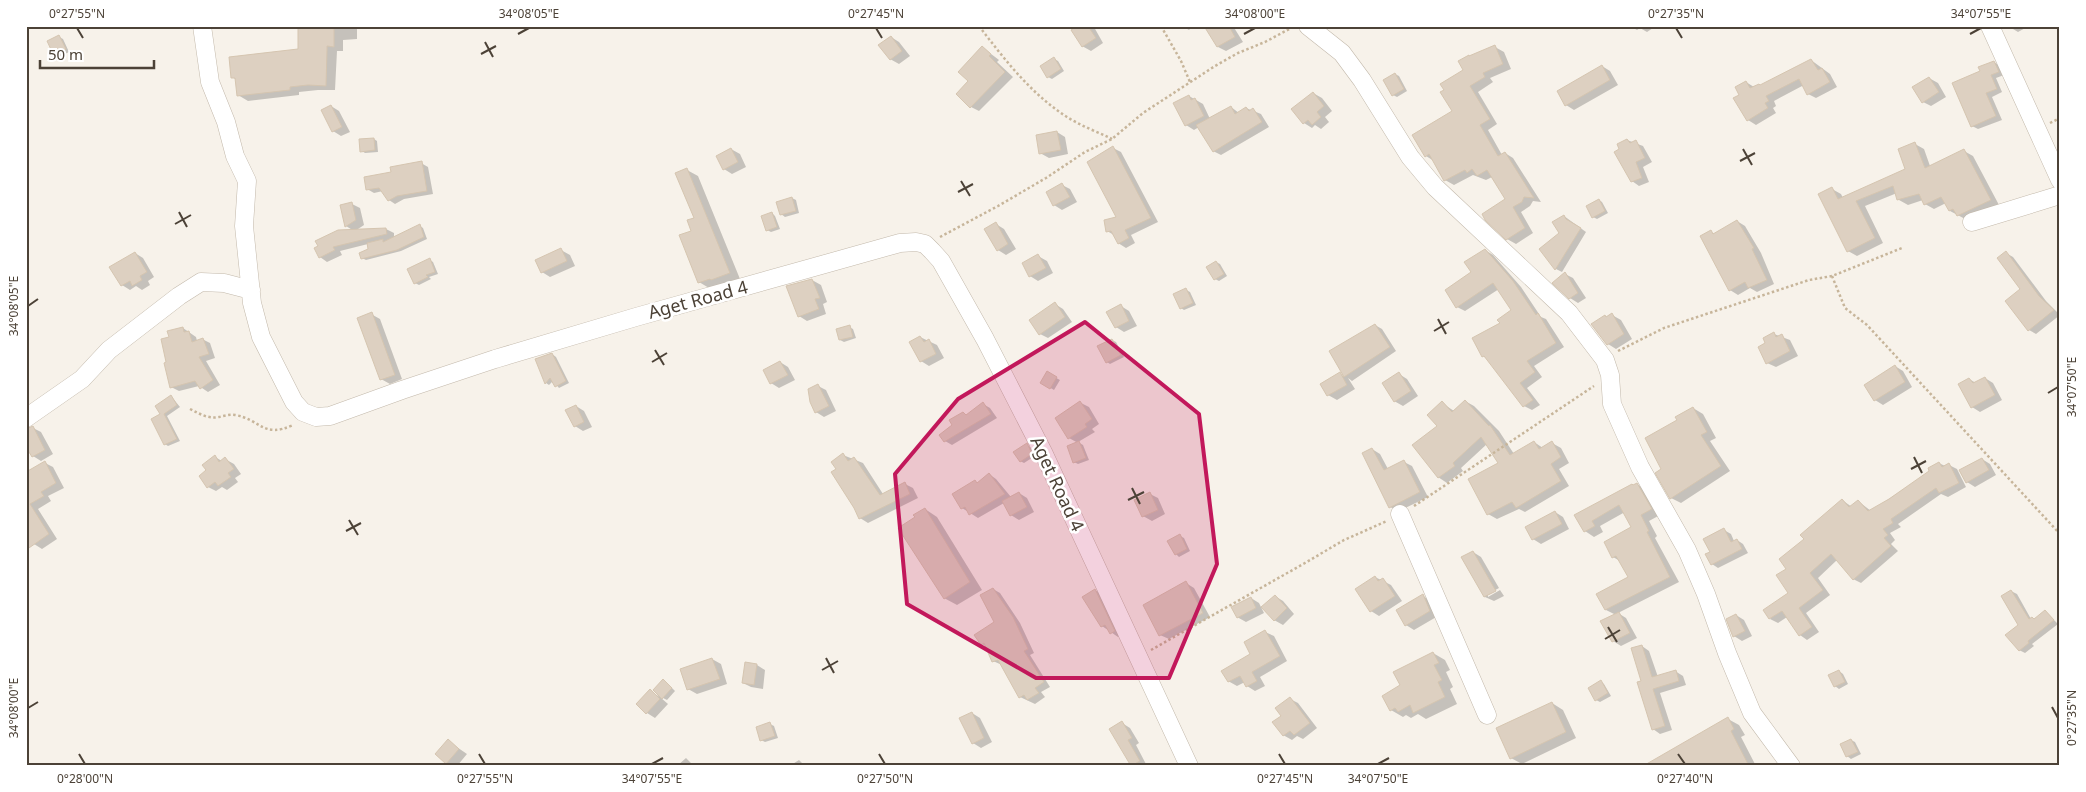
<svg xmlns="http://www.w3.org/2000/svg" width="2086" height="792" font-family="'Noto Sans',sans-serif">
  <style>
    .shadow { fill: #0003 }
    .building { fill: #ddd0c1; stroke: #d5c5b0 }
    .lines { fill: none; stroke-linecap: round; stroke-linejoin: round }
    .minor-casing { stroke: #c3b9ab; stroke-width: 19 }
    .path { stroke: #c7b59a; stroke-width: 2.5; stroke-dasharray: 2.5 2.5; stroke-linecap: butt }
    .minor { stroke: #fff; stroke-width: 18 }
    .marked { fill: #c2185b; fill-opacity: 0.2; stroke: #c2185b; stroke-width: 4; stroke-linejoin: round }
    .ticks { fill: none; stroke: #4c4237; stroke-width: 2 }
    .labels { text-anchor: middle; stroke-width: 5; stroke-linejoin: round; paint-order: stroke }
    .street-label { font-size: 18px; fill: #4c4237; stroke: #fff }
    .neatline { fill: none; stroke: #4c4237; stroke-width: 2 }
    .ticks-label { font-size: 12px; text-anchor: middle; fill: #4c4237 }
  </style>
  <rect width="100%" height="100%" fill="#f7f2ea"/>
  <path class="shadow" d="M 313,26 L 357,26 L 357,39 L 343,40 L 343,51 L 337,51 L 335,90 L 318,90 L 299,92 L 299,95 L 248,101 L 238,95 L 237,80 L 232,77 L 299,50 Z
    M 1080,26 L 1094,27 L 1103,43 L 1091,51 L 1082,46 Z
    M 1182,26 L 1193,26 L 1189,30 Z
    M 1208,26 L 1233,26 L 1243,42 L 1226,51 L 1218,47 L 1206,27 Z
    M 1630,26 L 1656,26 L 1647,32 L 1640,28 L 1637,30 Z
    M 2008,26 L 2029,26 L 2018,32 Z
    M 59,37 L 63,39 L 69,52 L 59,57 L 55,55 Z
    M 891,37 L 899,42 L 910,56 L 899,64 L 890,59 Z
    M 982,47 L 999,60 L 997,62 L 1013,77 L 979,111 L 971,107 L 970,81 Z
    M 1495,47 L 1504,52 L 1511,69 L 1490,78 L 1493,82 L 1478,92 L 1497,124 L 1488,130 L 1502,155 L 1505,153 L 1513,158 L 1541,202 L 1533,201 L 1530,206 L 1521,212 L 1533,233 L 1516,244 L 1507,239 L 1507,200 L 1492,177 L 1486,180 L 1473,175 L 1454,185 L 1445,180 L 1434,161 L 1426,156 L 1453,111 L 1464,70 Z
    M 1054,59 L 1058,61 L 1064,71 L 1052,79 L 1048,77 Z
    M 1811,60 L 1830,74 L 1837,87 L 1816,98 L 1808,94 L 1804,85 L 1774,101 L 1776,106 L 1773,108 L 1776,113 L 1756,125 L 1748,120 L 1741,95 L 1746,82 L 1754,87 L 1760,86 Z
    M 1994,62 L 2000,66 L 2004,75 L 1996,78 L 2002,92 L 1992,97 L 2002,120 L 1978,129 L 1972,126 L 1981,71 Z
    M 1602,66 L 1610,71 L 1618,85 L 1574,110 L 1566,105 Z
    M 1395,74 L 1399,76 L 1407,91 L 1397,97 L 1393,95 Z
    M 1929,78 L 1938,83 L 1946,97 L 1931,106 L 1923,102 Z
    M 1313,93 L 1322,98 L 1332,111 L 1325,117 L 1329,122 L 1321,129 L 1315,125 L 1312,128 L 1304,123 Z
    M 1189,96 L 1203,104 L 1210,119 L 1231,107 L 1239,113 L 1246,108 L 1261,114 L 1269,127 L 1221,155 L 1213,151 L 1199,127 L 1194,130 L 1186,125 Z
    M 331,106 L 339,111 L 350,132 L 341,136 L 333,131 Z
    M 1057,132 L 1065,137 L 1068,154 L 1049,158 L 1040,153 Z
    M 374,139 L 377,141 L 378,152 L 365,153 L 362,151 Z
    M 1627,140 L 1643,146 L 1652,162 L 1643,167 L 1649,182 L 1639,186 L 1632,181 L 1621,149 Z
    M 1915,144 L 1924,149 L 1930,166 L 1964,151 L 1973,156 L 1999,205 L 1967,220 L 1950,211 L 1946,203 L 1934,209 L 1925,204 L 1923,200 L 1908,205 L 1899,200 L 1897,193 L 1865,206 L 1883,243 L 1857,256 L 1848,251 L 1832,189 L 1841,194 L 1843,198 L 1907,169 Z
    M 1113,148 L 1121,152 L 1158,222 L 1131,235 L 1135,243 L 1126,248 L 1118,243 L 1114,235 L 1107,231 L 1118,218 Z
    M 731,149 L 740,154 L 746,167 L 732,174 L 724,169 Z
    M 421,163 L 428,167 L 433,194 L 404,199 L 395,204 L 389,200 L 383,191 L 374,193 L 367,189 L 392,173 Z
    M 687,170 L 698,176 L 740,279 L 709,288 L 699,282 L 693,231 L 695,218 Z
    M 1062,185 L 1070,189 L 1077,202 L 1062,210 L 1054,205 Z
    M 792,198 L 796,200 L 799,213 L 785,217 L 781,214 Z
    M 1599,200 L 1602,202 L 1608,213 L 1597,219 L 1593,217 Z
    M 352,204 L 360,208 L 364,225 L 355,231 L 386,229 L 394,233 L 394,238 L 420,226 L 423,228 L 427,239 L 401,251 L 366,260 L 362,258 L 370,249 L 368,244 L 340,251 L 342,255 L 327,262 L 320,257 L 354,231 L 346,226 L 341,206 Z
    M 772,213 L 775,216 L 780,229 L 771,232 L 767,230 Z
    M 1564,216 L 1586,232 L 1562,272 L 1556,269 L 1540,249 L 1561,234 Z
    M 1737,221 L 1745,226 L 1761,253 L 1774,284 L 1757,292 L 1750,288 L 1738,295 L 1730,290 L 1711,232 L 1715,234 Z
    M 996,224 L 1004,229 L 1016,249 L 1006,255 L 998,250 Z
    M 561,250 L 570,255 L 575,266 L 550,277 L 542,272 Z
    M 1485,250 L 1493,255 L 1521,287 L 1541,317 L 1546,319 L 1564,347 L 1534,366 L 1542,377 L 1527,388 L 1540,405 L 1532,410 L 1524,406 L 1489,360 L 1483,356 L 1502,324 L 1513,310 L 1499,289 L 1465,311 L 1457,307 L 1472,273 Z
    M 135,253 L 143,258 L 154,277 L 148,281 L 150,285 L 142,290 L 136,286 L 130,290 L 122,285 Z
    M 2006,253 L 2013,257 L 2046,301 L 2060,315 L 2036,334 L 2029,330 L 2021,289 Z
    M 1038,256 L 1047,261 L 1053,273 L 1038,281 L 1030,276 Z
    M 430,260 L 433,262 L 438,274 L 429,277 L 431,279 L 419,285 L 415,283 Z
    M 1216,262 L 1220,264 L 1227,276 L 1219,281 L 1215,279 Z
    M 1565,274 L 1573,278 L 1586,298 L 1578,303 L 1570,298 Z
    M 812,280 L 821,285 L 827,302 L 823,304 L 826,314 L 807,321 L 799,316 Z
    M 1186,290 L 1190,292 L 1196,305 L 1184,310 L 1181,308 Z
    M 1055,304 L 1063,309 L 1072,322 L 1048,338 L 1040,334 Z
    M 1121,306 L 1129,311 L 1137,326 L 1124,332 L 1116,327 Z
    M 371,314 L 380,319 L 402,379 L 390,384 L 381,379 Z
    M 1612,315 L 1621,320 L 1632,339 L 1616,349 L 1608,344 L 1605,316 L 1608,318 Z
    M 1375,325 L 1382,329 L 1396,351 L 1352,381 L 1348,378 L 1355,389 L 1337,400 L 1328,395 L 1340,374 L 1345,377 L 1330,352 Z
    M 849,327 L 853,329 L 856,338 L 844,342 L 840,340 Z
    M 183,328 L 196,337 L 197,341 L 202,339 L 210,343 L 215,358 L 206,361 L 220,385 L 208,392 L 199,386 L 179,391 L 171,387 L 168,363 L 170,338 Z
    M 1774,334 L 1790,340 L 1798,356 L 1776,367 L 1767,363 L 1767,343 Z
    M 920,337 L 937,345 L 944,358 L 929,366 L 921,361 Z
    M 1112,340 L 1116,342 L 1124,357 L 1110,364 L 1107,362 Z
    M 552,354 L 556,357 L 569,383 L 559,388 L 553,381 L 549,385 L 546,383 Z
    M 780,362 L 788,367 L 795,380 L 779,388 L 771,383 Z
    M 1895,366 L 1903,371 L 1912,387 L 1883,405 L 1875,400 Z
    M 1047,373 L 1060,380 L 1054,390 L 1042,383 Z
    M 1399,374 L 1407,379 L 1418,396 L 1403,406 L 1394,401 Z
    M 1985,378 L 1993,383 L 2002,400 L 1980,412 L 1972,407 L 1969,379 L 1976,383 Z
    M 818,386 L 826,390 L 836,411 L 824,417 L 816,412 Z
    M 171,396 L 180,407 L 167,416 L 180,441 L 168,446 L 165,444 L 162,414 Z
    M 1465,401 L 1474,406 L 1499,431 L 1514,454 L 1534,442 L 1543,448 L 1552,443 L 1561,448 L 1569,463 L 1559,469 L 1569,486 L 1525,512 L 1519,509 L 1497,519 L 1488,514 L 1500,463 L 1487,444 L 1461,468 L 1463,471 L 1447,483 L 1438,477 L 1438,426 L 1442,403 L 1454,411 Z
    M 1081,403 L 1089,407 L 1099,424 L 1092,429 L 1095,432 L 1078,442 L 1083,445 L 1089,460 L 1078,464 L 1074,462 L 1078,443 L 1069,438 Z
    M 983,404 L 990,408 L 997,418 L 952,445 L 945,441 L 963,413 L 967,415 Z
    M 576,406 L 584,411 L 592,427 L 583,431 L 575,426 Z
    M 1693,408 L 1703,414 L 1716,438 L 1710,441 L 1730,471 L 1681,503 L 1671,498 L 1663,470 L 1679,421 Z
    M 33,428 L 41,432 L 53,454 L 41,461 L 33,456 Z
    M 1027,445 L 1030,447 L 1035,456 L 1024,463 L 1020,461 Z
    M 1372,449 L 1380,454 L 1388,469 L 1404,462 L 1412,466 L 1428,497 L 1399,511 L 1390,507 Z
    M 843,455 L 863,463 L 883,494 L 905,484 L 913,488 L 918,498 L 868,523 L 860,518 L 838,469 Z
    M 215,457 L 222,461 L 225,459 L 234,464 L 241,474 L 235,478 L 238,482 L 227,490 L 222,487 L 216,491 L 208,487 L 208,471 Z
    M 1982,459 L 1990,464 L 1996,475 L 1975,487 L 1967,482 Z
    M 45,463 L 53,467 L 64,488 L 48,496 L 51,501 L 38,509 L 57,539 L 42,549 L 34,544 L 26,474 Z
    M 1939,463 L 1945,466 L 1949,465 L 1957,469 L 1966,487 L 1948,497 L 1941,494 L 1898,524 L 1901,527 L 1890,533 L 1895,540 L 1891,544 L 1898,551 L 1861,583 L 1853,579 L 1837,560 L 1818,578 L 1830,595 L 1806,613 L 1819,632 L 1807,640 L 1800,635 L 1787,617 L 1778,623 L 1770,619 L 1790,593 L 1806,540 L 1842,500 L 1852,507 L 1858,501 L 1871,511 L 1931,471 Z
    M 989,474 L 996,479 L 1011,497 L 1019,493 L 1027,498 L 1034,512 L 1019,520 L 1011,515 L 1004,503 L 978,518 L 962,508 L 975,482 L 978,483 Z
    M 1637,484 L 1646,490 L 1660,515 L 1649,521 L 1657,536 L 1655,538 L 1679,582 L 1618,613 L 1626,618 L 1637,638 L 1621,646 L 1613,641 L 1616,615 L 1606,610 L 1598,595 L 1629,578 L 1620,561 L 1613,557 L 1633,527 L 1625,512 L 1600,526 L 1603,532 L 1594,537 L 1585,531 L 1576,516 Z
    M 1150,494 L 1158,498 L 1165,514 L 1152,521 L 1143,516 Z
    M 925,509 L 937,517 L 982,590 L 957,605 L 944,598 L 917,518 Z
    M 1555,512 L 1563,517 L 1569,529 L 1541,544 L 1533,539 Z
    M 1724,530 L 1731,534 L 1734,541 L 1737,540 L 1743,544 L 1748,553 L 1718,568 L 1712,564 L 1712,552 Z
    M 1180,536 L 1184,538 L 1190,551 L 1179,557 L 1176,554 Z
    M 1473,552 L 1481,557 L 1499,588 L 1488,594 L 1488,597 L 1500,590 L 1504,596 L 1494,601 L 1485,597 L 1463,558 Z
    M 1375,577 L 1391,585 L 1402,601 L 1379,616 L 1371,611 L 1357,589 Z
    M 1186,583 L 1194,588 L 1210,617 L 1169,639 L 1160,635 Z
    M 993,589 L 1000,593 L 1020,623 L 1034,653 L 1030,655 L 1050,687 L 1041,692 L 1045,697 L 1035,704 L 1020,697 L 1002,665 L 993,661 L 987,647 L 982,644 L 996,622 Z
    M 1095,590 L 1102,594 L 1121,635 L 1118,637 L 1102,626 Z
    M 2011,591 L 2017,594 L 2031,619 L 2034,620 L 2045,611 L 2058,624 L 2032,644 L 2034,646 L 2025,653 L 2019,650 L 2019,625 Z
    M 1275,596 L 1283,601 L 1294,614 L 1283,625 L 1274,620 Z
    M 1423,596 L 1431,601 L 1438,616 L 1414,630 L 1406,625 Z
    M 1251,598 L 1259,603 L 1264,613 L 1246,622 L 1237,617 Z
    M 1736,615 L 1744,620 L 1752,636 L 1742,641 L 1734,636 Z
    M 1265,632 L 1274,636 L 1287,661 L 1260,677 L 1265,686 L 1255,691 L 1247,686 L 1245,682 L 1237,686 L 1228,681 L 1252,654 Z
    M 1642,646 L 1649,651 L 1658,677 L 1675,671 L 1683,676 L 1686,685 L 1660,693 L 1672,730 L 1660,734 L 1653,729 Z
    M 1433,653 L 1445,660 L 1450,670 L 1446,672 L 1453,687 L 1450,689 L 1457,704 L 1426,719 L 1418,714 L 1411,718 L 1406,715 L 1403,717 L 1391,710 L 1401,686 Z
    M 712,659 L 721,664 L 727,684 L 697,694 L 688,689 Z
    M 746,663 L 757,665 L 765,670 L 763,689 L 751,687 L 743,683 Z
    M 1839,671 L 1843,674 L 1848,684 L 1839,689 L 1835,686 L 1830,676 Z
    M 1601,682 L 1604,684 L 1611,696 L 1600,702 L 1596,700 Z
    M 667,683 L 675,691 L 667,700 L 661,697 Z
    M 650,691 L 660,697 L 668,704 L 655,718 L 647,713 Z
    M 1290,699 L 1298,703 L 1317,728 L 1303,739 L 1297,736 L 1292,740 L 1283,735 L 1282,716 Z
    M 1552,703 L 1563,710 L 1576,738 L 1522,764 L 1511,758 Z
    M 972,713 L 980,718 L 992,742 L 981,748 L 973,743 Z
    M 1728,719 L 1739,725 L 1745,735 L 1741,737 L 1756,766 L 1648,766 Z
    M 1122,723 L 1130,728 L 1139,743 L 1136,745 L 1147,766 L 1132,765 Z
    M 770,724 L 774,726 L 778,738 L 765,742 L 761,740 Z
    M 1851,740 L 1855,742 L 1861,754 L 1851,759 L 1847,756 Z
    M 448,741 L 467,754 L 457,766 L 447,763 Z
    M 686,758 L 694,766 L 679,766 L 678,765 Z
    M 799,760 L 805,766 L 791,766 L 791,765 Z"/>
  <path class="building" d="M 298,26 L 334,26 L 334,47 L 327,46 L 327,51 L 326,86 L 308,85 L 290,87 L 290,90 L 237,96 L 235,78 L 231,78 L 229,57 L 298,49 Z
    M 1077,26 L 1088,26 L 1096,38 L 1082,47 L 1071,30 Z
    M 1204,26 L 1229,26 L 1235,37 L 1217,47 Z
    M 59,35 L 66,49 L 54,56 L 47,41 Z
    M 891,36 L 902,51 L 890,60 L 878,45 Z
    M 1495,45 L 1503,64 L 1483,73 L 1485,77 L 1470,86 L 1490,119 L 1480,125 L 1498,156 L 1505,152 L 1534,198 L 1524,197 L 1522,202 L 1513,207 L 1525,228 L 1506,240 L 1485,220 L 1482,214 L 1505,199 L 1487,170 L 1477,176 L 1472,169 L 1467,173 L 1465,170 L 1444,181 L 1429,154 L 1425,157 L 1412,135 L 1452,111 L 1440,92 L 1444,90 L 1440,84 L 1463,70 L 1458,61 L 1469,55 L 1469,56 Z
    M 982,46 L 991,54 L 989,56 L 1005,72 L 970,108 L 956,94 L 968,81 L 958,72 Z
    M 1054,57 L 1061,69 L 1047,78 L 1040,66 Z
    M 1811,59 L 1818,70 L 1822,68 L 1830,82 L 1807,95 L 1799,79 L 1766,96 L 1769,101 L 1765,103 L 1768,108 L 1747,121 L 1733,98 L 1739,95 L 1735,87 L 1746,81 L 1750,88 L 1759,84 L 1760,85 Z
    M 1994,61 L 1999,72 L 1991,75 L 1997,89 L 1986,93 L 1996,116 L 1971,127 L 1952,83 L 1980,71 L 1978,67 Z
    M 1602,65 L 1610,80 L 1565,106 L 1557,91 Z
    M 1395,73 L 1404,89 L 1392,96 L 1383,80 Z
    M 1929,77 L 1939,92 L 1922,103 L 1912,87 Z
    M 1313,92 L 1324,106 L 1317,112 L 1321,117 L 1312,125 L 1308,120 L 1303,124 L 1291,109 Z
    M 1189,95 L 1191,100 L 1195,98 L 1204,116 L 1185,126 L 1173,103 Z
    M 331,105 L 342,127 L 332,132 L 321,110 Z
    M 1231,106 L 1235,114 L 1246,107 L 1249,111 L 1253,108 L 1262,122 L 1213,152 L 1196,125 Z
    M 1057,131 L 1061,150 L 1039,154 L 1036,135 Z
    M 374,138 L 375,150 L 360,152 L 359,139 Z
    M 1627,139 L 1630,143 L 1636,140 L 1645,158 L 1636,162 L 1642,178 L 1631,182 L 1614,152 L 1619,149 L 1617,144 Z
    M 1915,142 L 1925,168 L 1964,149 L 1991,200 L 1957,216 L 1953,209 L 1949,211 L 1941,197 L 1924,205 L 1919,194 L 1897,200 L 1893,186 L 1856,201 L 1875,238 L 1847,252 L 1818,194 L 1832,187 L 1838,199 L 1905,169 L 1898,149 Z
    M 1113,146 L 1151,218 L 1125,230 L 1129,238 L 1118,244 L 1111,231 L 1106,232 L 1104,220 L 1116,217 L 1087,162 Z
    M 731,148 L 738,162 L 723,170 L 716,156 Z
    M 422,161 L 427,191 L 397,196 L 388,201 L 379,188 L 366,190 L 364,177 L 391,172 L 390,167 Z
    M 687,168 L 730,273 L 711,280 L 710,279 L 698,283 L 679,235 L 691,231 L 687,220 L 694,218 L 675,173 Z
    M 1062,183 L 1070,197 L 1053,206 L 1046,192 Z
    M 792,197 L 796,211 L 780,215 L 776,202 Z
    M 1599,199 L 1605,211 L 1592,218 L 1586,206 Z
    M 352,202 L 356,220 L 345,227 L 340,205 Z
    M 772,212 L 777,227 L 766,231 L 761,216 Z
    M 1564,215 L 1566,219 L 1581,228 L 1555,270 L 1539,249 L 1559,233 L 1552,222 Z
    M 1737,220 L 1754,248 L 1752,249 L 1767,280 L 1748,288 L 1745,282 L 1729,291 L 1700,236 L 1711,230 L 1713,234 Z
    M 996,222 L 1008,244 L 997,251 L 984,229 Z
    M 420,224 L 424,237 L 397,250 L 361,259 L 359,253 L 368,249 L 367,243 L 383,239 L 383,242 Z
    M 386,228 L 387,234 L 333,247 L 335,250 L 319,258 L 314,248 L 318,246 L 315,241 L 338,230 Z
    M 561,248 L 567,261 L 541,273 L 535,260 Z
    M 1485,249 L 1513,281 L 1536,315 L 1538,313 L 1556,343 L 1527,361 L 1535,372 L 1520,383 L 1533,400 L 1523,407 L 1484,356 L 1482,357 L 1472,338 L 1500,323 L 1497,320 L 1511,310 L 1493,283 L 1456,308 L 1445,290 L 1471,272 L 1464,262 Z
    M 2006,251 L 2039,296 L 2054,310 L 2028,331 L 2005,301 L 2020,289 L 1997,258 Z
    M 135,252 L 147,272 L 140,276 L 142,280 L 132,286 L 130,281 L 121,286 L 109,267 Z
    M 1038,254 L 1046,268 L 1029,277 L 1022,263 Z
    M 430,258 L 435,272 L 426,275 L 428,277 L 414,284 L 407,269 Z
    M 1216,261 L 1224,274 L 1214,280 L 1206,267 Z
    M 1565,272 L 1578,293 L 1569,299 L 1552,283 Z
    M 812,279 L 820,298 L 815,299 L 819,309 L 798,317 L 786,286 Z
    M 1186,288 L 1193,303 L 1180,309 L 1173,294 Z
    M 1055,302 L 1065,317 L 1039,335 L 1029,320 Z
    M 1121,304 L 1129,321 L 1115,328 L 1106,312 Z
    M 372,312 L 395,375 L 380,380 L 357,318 Z
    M 1612,313 L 1624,334 L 1607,345 L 1591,324 L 1605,315 L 1606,317 Z
    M 1375,324 L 1390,347 L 1344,377 L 1329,351 Z
    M 850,325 L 853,337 L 839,340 L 836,329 Z
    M 183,327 L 184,332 L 189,331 L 192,342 L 203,338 L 209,354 L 199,357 L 213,380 L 200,389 L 195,381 L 170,388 L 164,363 L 166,362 L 161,339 L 169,337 L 167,331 Z
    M 1774,332 L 1776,337 L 1782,334 L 1790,351 L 1766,364 L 1758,347 L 1765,343 L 1763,338 Z
    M 920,336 L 924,342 L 929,339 L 936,354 L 920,362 L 909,342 Z
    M 1112,339 L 1121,355 L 1106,363 L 1097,346 Z
    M 552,353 L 566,381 L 555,387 L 550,378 L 545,384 L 535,359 Z
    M 780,361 L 788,375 L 770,384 L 763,370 Z
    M 1895,365 L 1905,382 L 1874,401 L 1864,385 Z
    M 1047,371 L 1057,377 L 1050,389 L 1040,383 Z
    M 1340,372 L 1347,385 L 1327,396 L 1320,384 Z
    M 1399,372 L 1411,391 L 1394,402 L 1382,383 Z
    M 1985,377 L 1995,395 L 1971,408 L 1958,384 L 1969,378 L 1973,383 Z
    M 818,384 L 829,406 L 815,413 L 810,402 L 808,389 Z
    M 171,395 L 177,405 L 164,414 L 177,439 L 164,445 L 151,419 L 160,414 L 155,406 Z
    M 1465,400 L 1489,426 L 1490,425 L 1510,455 L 1534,441 L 1539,449 L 1552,441 L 1561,457 L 1551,464 L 1561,481 L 1516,508 L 1512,502 L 1487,515 L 1468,479 L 1498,463 L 1481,437 L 1453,463 L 1455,466 L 1438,478 L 1412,445 L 1437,426 L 1427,415 L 1442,401 L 1452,412 Z
    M 1080,401 L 1092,419 L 1085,424 L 1087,427 L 1068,439 L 1055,418 Z
    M 983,402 L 991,414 L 944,442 L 939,435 L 952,425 L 949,420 L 963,412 L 966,415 Z
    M 576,405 L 584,422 L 574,427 L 565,410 Z
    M 1693,407 L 1707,432 L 1701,435 L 1721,466 L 1670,499 L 1655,473 L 1661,469 L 1645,438 L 1677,420 L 1675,417 Z
    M 33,426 L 45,450 L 32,457 L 26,447 L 26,429 Z
    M 1079,441 L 1086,458 L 1073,463 L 1067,446 Z
    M 1027,443 L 1032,454 L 1020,462 L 1013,452 Z
    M 1372,448 L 1384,470 L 1404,460 L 1420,492 L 1389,508 L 1362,453 Z
    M 843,453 L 848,461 L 854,457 L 880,495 L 905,482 L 910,494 L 859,519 L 854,508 L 831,472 L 836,469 L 831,462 Z
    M 215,455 L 219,462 L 225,457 L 234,469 L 228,473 L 231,477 L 218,486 L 215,482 L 207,488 L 199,476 L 206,470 L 202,465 Z
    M 1982,458 L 1989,470 L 1966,483 L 1959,470 Z
    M 45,461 L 56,483 L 41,492 L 44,496 L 30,504 L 49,534 L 26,550 L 26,472 Z
    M 1939,462 L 1942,467 L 1949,463 L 1959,483 L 1939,493 L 1936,488 L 1891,519 L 1893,523 L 1883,529 L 1888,535 L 1884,538 L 1891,546 L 1853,580 L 1831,554 L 1810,573 L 1823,590 L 1799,608 L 1812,627 L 1799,636 L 1782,611 L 1769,619 L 1763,610 L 1788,593 L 1776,575 L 1786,569 L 1779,559 L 1804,539 L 1800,535 L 1842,499 L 1849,507 L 1858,500 L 1868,511 L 1889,499 L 1929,471 L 1928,468 Z
    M 989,473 L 1005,494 L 969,515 L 965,507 L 961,509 L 952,494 L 975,480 L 977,483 Z
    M 1637,483 L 1652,509 L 1641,515 L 1649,531 L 1647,532 L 1670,577 L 1605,610 L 1596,594 L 1628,577 L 1616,556 L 1612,558 L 1604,542 L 1631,527 L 1619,505 L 1592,521 L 1595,526 L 1584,532 L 1574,515 L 1632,484 L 1633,485 Z
    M 1019,492 L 1027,507 L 1010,516 L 1002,501 Z
    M 1150,492 L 1158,510 L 1142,517 L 1134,500 Z
    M 925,508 L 970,582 L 944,599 L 898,528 L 915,517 L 913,515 Z
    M 1555,511 L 1562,524 L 1532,540 L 1525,527 Z
    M 1724,528 L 1731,542 L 1737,539 L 1742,549 L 1711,565 L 1705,554 L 1710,552 L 1703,539 Z
    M 1180,534 L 1187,549 L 1175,555 L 1167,541 Z
    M 1473,551 L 1496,591 L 1484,597 L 1461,557 Z
    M 1375,576 L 1378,581 L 1383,578 L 1395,596 L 1370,612 L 1355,589 Z
    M 1186,581 L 1203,613 L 1159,636 L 1143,605 Z
    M 993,588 L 1013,617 L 1028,649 L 1024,651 L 1044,682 L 1035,688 L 1039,693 L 1027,700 L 1024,695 L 1019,698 L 998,660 L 992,662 L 984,643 L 981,645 L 974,635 L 994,622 L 980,595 Z
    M 1095,589 L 1115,631 L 1110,634 L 1105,625 L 1101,627 L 1082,597 Z
    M 2011,590 L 2029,619 L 2032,617 L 2034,619 L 2045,610 L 2054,620 L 2028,641 L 2029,643 L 2019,651 L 2005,635 L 2018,625 L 2001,596 Z
    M 1423,594 L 1430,611 L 1405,626 L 1396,610 Z
    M 1275,595 L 1287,608 L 1274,621 L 1261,607 Z
    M 1251,597 L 1256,608 L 1237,618 L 1231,607 Z
    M 1619,612 L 1630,633 L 1612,642 L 1600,621 Z
    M 1736,614 L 1745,631 L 1733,637 L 1726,619 Z
    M 1265,630 L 1280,656 L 1252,672 L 1257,681 L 1246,687 L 1240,676 L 1228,682 L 1221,671 L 1250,654 L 1244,642 Z
    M 1642,645 L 1652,677 L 1676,670 L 1679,681 L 1653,689 L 1665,726 L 1652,730 L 1637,682 L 1641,681 L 1631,648 Z
    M 1433,652 L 1439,663 L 1434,665 L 1442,680 L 1438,682 L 1445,697 L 1413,713 L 1410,705 L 1398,712 L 1395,708 L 1390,711 L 1382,696 L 1400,685 L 1393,672 Z
    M 712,658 L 720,679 L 687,690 L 680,669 Z
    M 745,662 L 757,664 L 754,685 L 742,683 Z
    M 1839,670 L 1845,682 L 1834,687 L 1828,675 Z
    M 663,679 L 672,688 L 662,699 L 653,690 Z
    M 1601,680 L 1608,693 L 1595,701 L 1588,688 Z
    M 650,689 L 660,699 L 646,714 L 636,704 Z
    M 1290,697 L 1310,723 L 1294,735 L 1290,731 L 1283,736 L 1272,722 L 1281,716 L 1275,708 Z
    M 1552,702 L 1566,732 L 1510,759 L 1496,728 Z
    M 972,712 L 984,738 L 972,744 L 959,718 Z
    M 1728,717 L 1734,729 L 1731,731 L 1749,766 L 1643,766 Z
    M 1122,721 L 1132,738 L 1128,740 L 1140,761 L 1131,766 L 1109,729 Z
    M 770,722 L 775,736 L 760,741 L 756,727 Z
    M 448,739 L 459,749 L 446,764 L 435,754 Z
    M 1851,739 L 1858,752 L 1846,757 L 1840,744 Z"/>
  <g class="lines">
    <g class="minor-casing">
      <path id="minor" d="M 202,26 L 210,82 L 226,122 L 235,156 L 247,181 L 244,226 L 252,303 L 261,337 L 294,402 L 303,412 L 316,417 L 330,416 L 402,390 L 495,359 L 636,317 L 900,243 L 916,242 L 925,244 L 932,251 L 941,261 L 985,339 L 1043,452 L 1189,766
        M 1308,26 L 1342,53 L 1362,80 L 1410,157 L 1435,187 L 1569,313 L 1605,360 L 1610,375 L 1612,404 L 1640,467 L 1687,550 L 1706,594 L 1727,653 L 1752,713 L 1791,766
        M 1990,26 L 2060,180
        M 1972,222 L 2060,195
        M 26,418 L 82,379 L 109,350 L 179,296 L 201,282 L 224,283 L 251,290
        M 1400,514 L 1487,715"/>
    </g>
    <path class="path" d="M 979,26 C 1005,60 1031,94 1067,117 C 1081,126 1098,132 1112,139
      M 1161,26 L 1181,61 L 1190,82
      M 2050,123 L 2060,118
      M 940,237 L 998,206 L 1046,178 L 1085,152 L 1112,139 L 1143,113 L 1215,66 L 1238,53 L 1265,42 L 1293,27
      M 1832,276 L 1845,308 L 1867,325 L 2060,534
      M 1618,351 L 1664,328 L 1809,280 L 1832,276 L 1902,248
      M 190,409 C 200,414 208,419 219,417 C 224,416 230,414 235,415 C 260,419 263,439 293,425
      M 1414,506 L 1594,386
      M 1151,650 L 1305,563 L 1344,540 L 1387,521"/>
    <use href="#minor" class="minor"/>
  </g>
  <path class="marked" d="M 1085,322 L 1199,414 L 1217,564 L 1169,678 L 1036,678 L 907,604 L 895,474 L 958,399 Z"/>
  <path class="ticks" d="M 77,28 L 83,38M 876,28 L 882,38M 1676,28 L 1682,38M 518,34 L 529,28M 1244,34 L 1255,28M 1970,34 L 1981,28M 485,42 L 493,57M 481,54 L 496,46M 1743,149 L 1752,165M 1740,161 L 1755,153M 961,181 L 970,196M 958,192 L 973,184M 179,212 L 187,227M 175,224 L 191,215M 28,306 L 38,299M 1438,319 L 1446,334M 1434,331 L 1449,322M 655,350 L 664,365M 652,362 L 667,353M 2048,393 L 2058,387M 1914,457 L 1922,473M 1911,469 L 1926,461M 1132,488 L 1140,504M 1128,500 L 1144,492M 349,520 L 358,535M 346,531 L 361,523M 1608,627 L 1617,642M 1605,639 L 1620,630M 826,658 L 834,673M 822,670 L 838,661M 2052,707 L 2058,718M 28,708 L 38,702M 79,754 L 85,764M 479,754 L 485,764M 879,754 L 885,764M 1279,754 L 1285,764M 1678,754 L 1685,764M 652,764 L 663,758M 1378,764 L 1389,758"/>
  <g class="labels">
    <g class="street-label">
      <text transform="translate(698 300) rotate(-15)" y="6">Aget Road 4</text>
      <text transform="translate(1057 484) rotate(65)" y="6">Aget Road 4</text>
    </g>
  </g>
  <rect width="2086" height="792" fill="none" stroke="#ffffff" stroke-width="55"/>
  <path d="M40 60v8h114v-8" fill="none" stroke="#4c4237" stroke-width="2.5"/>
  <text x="48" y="60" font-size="15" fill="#4c4237" stroke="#ffffff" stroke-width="4" paint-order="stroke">50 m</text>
  <rect x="28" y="28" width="2030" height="736" class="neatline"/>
  <g class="ticks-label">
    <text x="77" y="18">0°27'55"N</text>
    <text x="529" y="18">34°08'05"E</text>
    <text x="876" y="18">0°27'45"N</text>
    <text x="1255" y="18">34°08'00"E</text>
    <text x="1676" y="18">0°27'35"N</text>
    <text x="1981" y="18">34°07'55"E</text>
    <text transform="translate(14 306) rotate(-90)" y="4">34°08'05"E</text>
    <text transform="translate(2072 387) rotate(-90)" y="4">34°07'50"E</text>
    <text transform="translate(14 708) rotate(-90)" y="4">34°08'00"E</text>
    <text transform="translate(2072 718) rotate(-90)" y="4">0°27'35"N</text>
    <text x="85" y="783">0°28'00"N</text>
    <text x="485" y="783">0°27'55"N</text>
    <text x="652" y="783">34°07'55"E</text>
    <text x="885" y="783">0°27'50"N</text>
    <text x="1285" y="783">0°27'45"N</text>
    <text x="1378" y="783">34°07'50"E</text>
    <text x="1685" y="783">0°27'40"N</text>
  </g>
</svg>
